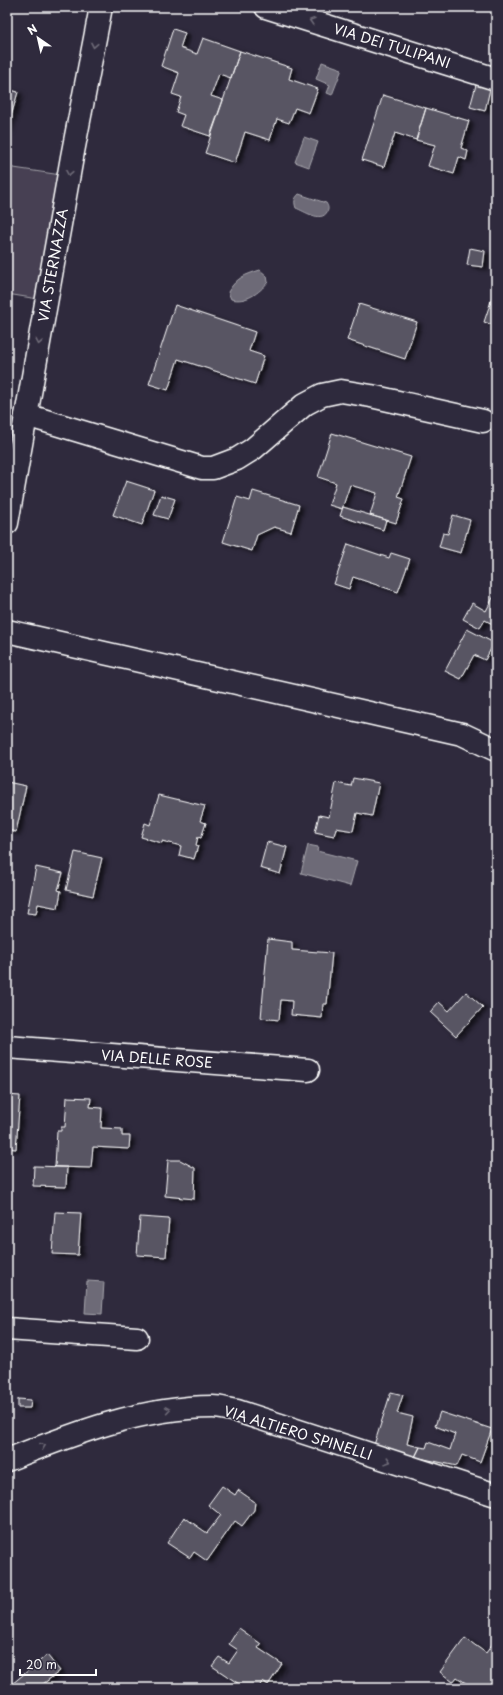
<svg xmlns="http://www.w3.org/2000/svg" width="503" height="1695" font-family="'Playpen Sans',sans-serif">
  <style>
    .green { fill: #464152; stroke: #a2a0a8 }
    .water { fill: #6d6a77; stroke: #a7a6ad }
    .building { fill: #595564; stroke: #fff; filter: url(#shadow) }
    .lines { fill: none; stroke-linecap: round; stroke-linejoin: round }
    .minor-casing { stroke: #fff; stroke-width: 25 }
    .minor { stroke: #2f2a3d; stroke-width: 22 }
    .oneway { stroke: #6d6a77 }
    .labels { text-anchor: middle; stroke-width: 3; stroke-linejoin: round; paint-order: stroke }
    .street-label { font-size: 14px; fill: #fff; stroke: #2f2a3d }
  </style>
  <defs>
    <filter id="shadow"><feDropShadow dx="4.5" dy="2.5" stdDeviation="2" flood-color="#0009"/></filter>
  </defs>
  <rect width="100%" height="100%" fill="#2f2a3d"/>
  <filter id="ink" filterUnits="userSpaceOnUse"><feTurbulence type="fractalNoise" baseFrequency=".025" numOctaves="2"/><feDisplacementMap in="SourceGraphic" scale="8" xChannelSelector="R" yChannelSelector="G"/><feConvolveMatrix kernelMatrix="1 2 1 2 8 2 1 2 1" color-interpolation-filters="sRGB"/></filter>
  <g filter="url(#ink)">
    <path class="green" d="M 7,167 L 61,175 L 38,299 L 7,294 Z"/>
    <path class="water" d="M 322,62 L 342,69 L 332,95 L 327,93 L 330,85 L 316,79 Z
      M 304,137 L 318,142 L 309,167 L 295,162 Z
      M 299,194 L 326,203 C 328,206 329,209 327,212 C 321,223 304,211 296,208 C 294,202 294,199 299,194 Z
      M 260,270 L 267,276 L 268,282 C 259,293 246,303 231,299 L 228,292 C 237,277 245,275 260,270 Z
      M 308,845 L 318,847 L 317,851 L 357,861 L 350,886 L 301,873 Z
      M 87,1281 L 104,1282 L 102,1314 L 85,1313 Z"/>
    <path class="building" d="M 173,29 L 185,33 L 180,48 L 197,54 L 203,38 L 240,51 L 231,78 L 219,74 L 211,96 L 223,100 L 210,136 L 180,126 L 184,115 L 176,112 L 181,97 L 172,94 L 179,73 L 161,66 Z
      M 240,51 L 292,68 L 289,79 L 318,89 L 309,113 L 295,108 L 289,123 L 277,119 L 270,140 L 245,132 L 235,163 L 205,153 Z
      M 476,85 L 490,89 L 485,111 L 470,107 Z
      M 7,89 L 18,92 L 7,130 Z
      M 383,95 L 426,108 L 416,140 L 395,133 L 384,167 L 362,160 Z
      M 426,108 L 469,121 L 461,148 L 468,151 L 466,160 L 459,157 L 454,174 L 428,166 L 435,145 L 416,140 Z
      M 470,248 L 485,251 L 483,267 L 467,265 Z
      M 494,292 L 496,293 L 496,326 L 484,322 Z
      M 359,304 L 417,322 L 405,359 L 347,340 Z
      M 175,305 L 255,332 L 249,351 L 264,356 L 255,384 L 178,359 L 168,390 L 149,384 Z
      M 332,433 L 411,457 L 398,497 L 404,499 L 396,523 L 370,515 L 377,493 L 350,485 L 342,509 L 329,505 L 336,483 L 318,477 Z
      M 126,481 L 154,490 L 142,525 L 113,515 Z
      M 253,491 L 299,505 L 291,532 L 274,527 L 257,535 L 252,551 L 223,542 L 237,497 L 250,501 Z
      M 161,495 L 175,499 L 168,519 L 154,515 Z
      M 343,507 L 386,520 L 383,530 L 340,516 Z
      M 453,515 L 470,520 L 461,553 L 439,547 L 443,533 L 448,534 Z
      M 348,544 L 389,558 L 391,553 L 410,559 L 398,592 L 353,577 L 349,589 L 334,584 Z
      M 496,592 L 496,626 L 485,620 L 480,628 L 463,619 L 472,603 L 486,611 Z
      M 467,629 L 494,643 L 485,660 L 474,655 L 461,679 L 445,671 Z
      M 353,778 L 379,783 L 372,816 L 357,813 L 353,831 L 336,828 L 334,836 L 315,832 L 319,815 L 329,817 L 336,783 L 351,786 Z
      M 7,782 L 26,786 L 16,832 L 7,830 Z
      M 159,795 L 205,806 L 200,821 L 206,823 L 201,838 L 198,837 L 196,845 L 198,846 L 194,859 L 179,855 L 181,846 L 162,841 L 162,843 L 141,837 L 145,823 L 150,825 Z
      M 267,842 L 287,847 L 280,874 L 260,868 Z
      M 75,852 L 102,858 L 93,896 L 66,890 Z
      M 36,867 L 63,873 L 58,890 L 61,891 L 58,908 L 38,904 L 36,914 L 27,913 Z
      M 268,939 L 292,942 L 292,950 L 332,953 L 327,1004 L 323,1004 L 322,1018 L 291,1015 L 292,1001 L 281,1000 L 279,1020 L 261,1018 Z
      M 466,992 L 483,1007 L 456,1036 L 430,1012 L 439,1002 L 449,1011 Z
      M 7,1095 L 20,1096 L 16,1149 L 7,1148 Z
      M 67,1097 L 91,1098 L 90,1107 L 102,1108 L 101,1128 L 122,1129 L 122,1136 L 130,1136 L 129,1149 L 93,1147 L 91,1168 L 55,1167 L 57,1131 L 61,1131 L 61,1127 L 65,1127 Z
      M 168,1160 L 180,1160 L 195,1168 L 194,1199 L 165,1196 Z
      M 34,1166 L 67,1167 L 66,1187 L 33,1186 Z
      M 55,1212 L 81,1213 L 78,1255 L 52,1254 Z
      M 140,1217 L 169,1219 L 166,1257 L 137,1255 Z
      M 391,1392 L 403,1395 L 397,1413 L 413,1417 L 407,1444 L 420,1447 L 415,1457 L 374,1445 Z
      M 18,1399 L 31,1400 L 30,1408 L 18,1408 Z
      M 440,1412 L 492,1429 L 480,1462 L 462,1455 L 457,1466 L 415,1457 L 420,1447 L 426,1448 L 428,1442 L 450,1450 L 455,1434 L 435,1426 Z
      M 222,1486 L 235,1495 L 238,1490 L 255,1502 L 254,1510 L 242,1526 L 235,1521 L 207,1561 L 194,1552 L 190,1558 L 167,1543 L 184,1517 L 207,1533 L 221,1515 L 208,1505 Z
      M 239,1628 L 261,1644 L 258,1648 L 282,1664 L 268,1685 L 263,1681 L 258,1688 L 245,1688 L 212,1666 L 219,1657 L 229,1663 L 238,1650 L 229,1644 Z
      M 465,1638 L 486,1653 L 496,1639 L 496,1683 L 492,1688 L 473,1688 L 457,1677 L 453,1682 L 440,1672 Z
      M 47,1655 L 60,1671 L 43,1684 L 47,1688 L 15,1688 L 12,1684 Z"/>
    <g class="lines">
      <g class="minor-casing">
        <path id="minor" d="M 266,7 L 496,79
          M 26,415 L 202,468 L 213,468 L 237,459 L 253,449 L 305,404 L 322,395 L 341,391 L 371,396 L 483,421
          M 7,523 L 72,157 L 101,7
          M 7,631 L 462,734 L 496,750
          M 7,1047 L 308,1070
          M 7,1329 L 137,1338
          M 7,1460 C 73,1434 141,1407 213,1407 C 221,1407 229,1410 237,1411 L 496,1495"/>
      </g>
      <use href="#minor" class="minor"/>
    </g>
    <defs><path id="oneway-chevron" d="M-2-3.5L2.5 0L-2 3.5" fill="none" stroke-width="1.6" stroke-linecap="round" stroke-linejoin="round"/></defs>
    <g class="oneway">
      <use href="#oneway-chevron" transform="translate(312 21) rotate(-163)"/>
      <use href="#oneway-chevron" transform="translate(94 45) rotate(101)"/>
      <use href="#oneway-chevron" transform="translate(69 173) rotate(100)"/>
      <use href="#oneway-chevron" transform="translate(39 342) rotate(100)"/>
      <use href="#oneway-chevron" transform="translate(168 1410) rotate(-9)"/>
      <use href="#oneway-chevron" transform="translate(43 1446) rotate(-21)"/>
      <use href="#oneway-chevron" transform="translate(388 1461) rotate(18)"/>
    </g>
  </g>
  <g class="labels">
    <g class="street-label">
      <text transform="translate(392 46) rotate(17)" y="5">VIA DEI TULIPANI</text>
      <text transform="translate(53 265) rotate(-80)" y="5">VIA STERNAZZA</text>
      <text transform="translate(157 1059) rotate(4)" y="5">VIA DELLE ROSE</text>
      <text transform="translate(298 1433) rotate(17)" y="5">VIA ALTIERO SPINELLI</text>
    </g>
  </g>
  <rect width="503" height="1695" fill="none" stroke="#2f2a3d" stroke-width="24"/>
  <rect x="12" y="12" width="479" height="1671" fill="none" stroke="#fff" stroke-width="1.5" filter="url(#ink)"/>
  <g transform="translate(38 38) rotate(326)" stroke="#2f2a3d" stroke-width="3" paint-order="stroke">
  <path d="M0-3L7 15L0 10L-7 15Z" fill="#ffffff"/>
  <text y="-6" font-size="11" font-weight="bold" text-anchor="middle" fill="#ffffff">N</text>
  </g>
  <path d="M20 1669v6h76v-6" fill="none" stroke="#ffffff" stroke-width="2"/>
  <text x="26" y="1669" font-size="12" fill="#ffffff" stroke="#2f2a3d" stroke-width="3" paint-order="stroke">20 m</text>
</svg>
